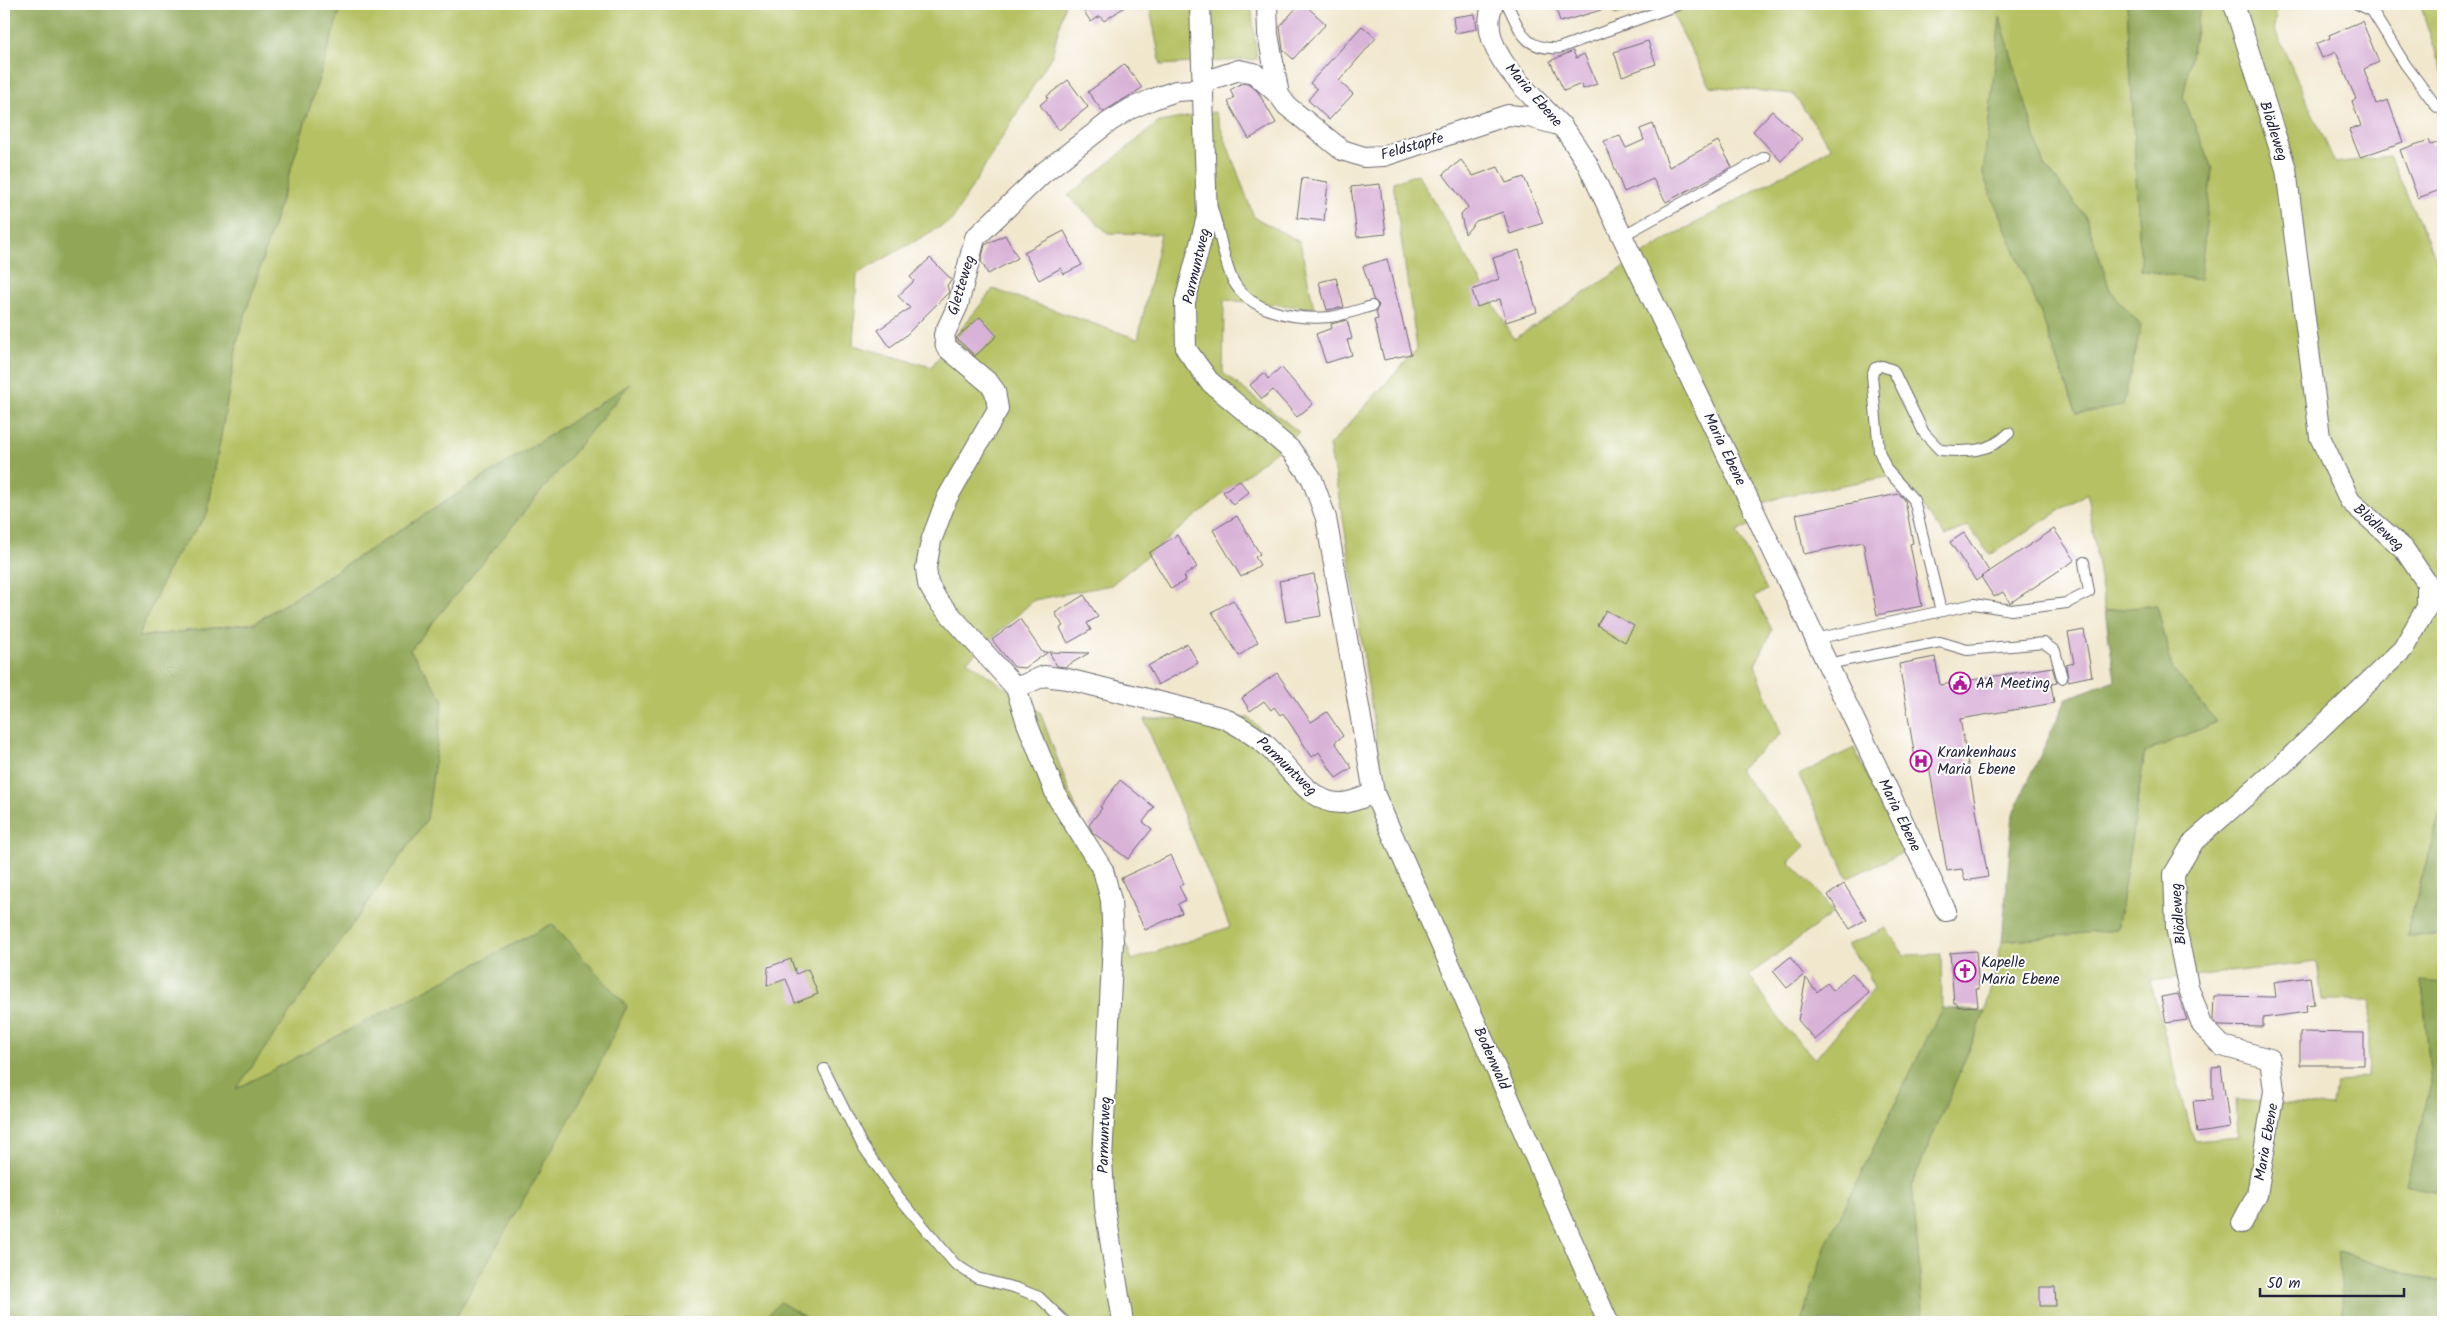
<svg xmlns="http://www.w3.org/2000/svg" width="2447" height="1326" font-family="Kalam,sans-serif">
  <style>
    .green { fill: #b5c163; stroke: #6c724f; fill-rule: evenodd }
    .forest { fill: #90a759; stroke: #59644a }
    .building { fill: #d9b2d8 }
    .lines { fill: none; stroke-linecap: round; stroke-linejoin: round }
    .lane-casing { stroke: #6a676e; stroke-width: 12 }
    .street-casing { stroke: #6a676e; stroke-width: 22 }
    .lane { stroke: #fff; stroke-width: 10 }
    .street { stroke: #fff; stroke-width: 20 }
    .labels { text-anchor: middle; stroke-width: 4; stroke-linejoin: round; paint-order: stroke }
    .street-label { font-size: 15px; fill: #22223b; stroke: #fff }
    .poi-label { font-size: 15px; fill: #22223b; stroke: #fff; text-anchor: start }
  </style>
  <rect width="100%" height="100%" fill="#fff"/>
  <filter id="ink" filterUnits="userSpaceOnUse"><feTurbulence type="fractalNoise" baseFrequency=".02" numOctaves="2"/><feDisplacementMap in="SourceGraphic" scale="10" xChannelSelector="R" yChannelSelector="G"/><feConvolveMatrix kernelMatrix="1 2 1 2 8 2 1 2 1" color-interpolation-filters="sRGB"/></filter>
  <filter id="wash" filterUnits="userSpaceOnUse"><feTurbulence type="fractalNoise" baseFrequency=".0096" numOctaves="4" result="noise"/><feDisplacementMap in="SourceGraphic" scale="20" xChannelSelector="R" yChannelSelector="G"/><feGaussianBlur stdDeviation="1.12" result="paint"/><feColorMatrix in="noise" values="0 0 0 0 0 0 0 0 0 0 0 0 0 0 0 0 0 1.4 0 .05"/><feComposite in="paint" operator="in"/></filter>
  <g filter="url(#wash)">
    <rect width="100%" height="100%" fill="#f1e7cd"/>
    <path class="green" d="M 342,4 L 1065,4 L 1052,55 L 952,220 L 857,274 L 853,345 L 931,367 L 993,289 L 1138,339 L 1161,234 L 1108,233 L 1068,196 L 1159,122 L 1215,112 L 1254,217 L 1300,242 L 1314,308 L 1224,300 L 1223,373 L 1299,432 L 1111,585 L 1034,600 L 967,661 L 1040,712 L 1132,960 L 1230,927 L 1144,719 L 1249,718 L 1328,794 L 1383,785 L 1344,524 L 1329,446 L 1417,349 L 1393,182 L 1418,174 L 1514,339 L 1667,239 L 1831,148 L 1793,94 L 1710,86 L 1667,4 L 2127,4 L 2141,270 L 2199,280 L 2212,169 L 2183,97 L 2201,4 L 2278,4 L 2274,28 L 2335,163 L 2389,156 L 2443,274 L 2443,801 L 2406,935 L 2443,935 L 2443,982 L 2422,981 L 2431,1084 L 2406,1185 L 2443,1193 L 2443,1284 L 2339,1251 L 2344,1322 L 1924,1322 L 1912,1184 L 1985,1012 L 2002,941 L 2117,930 L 2145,752 L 2217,722 L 2172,668 L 2157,605 L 2105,611 L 2087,493 L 1990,555 L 1968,526 L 1945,536 L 1898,475 L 1784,496 L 1745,509 L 1750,525 L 1737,532 L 1767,590 L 1755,597 L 1772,630 L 1755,665 L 1781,734 L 1738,770 L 1805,846 L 1789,862 L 1815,888 L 1833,913 L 1749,975 L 1784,1026 L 1815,1059 L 1874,989 L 1868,972 L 1847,945 L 1886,928 L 1904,955 L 1941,954 L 1942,1008 L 1826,1245 L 1801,1322 L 813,1322 L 780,1302 L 760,1322 L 460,1322 L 457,1315 L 627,1007 L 552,924 L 235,1090 L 427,819 L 443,699 L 410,650 L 629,385 L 254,623 L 137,637 L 173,559 L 207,515 L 238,338 ZM 2000,19 L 2043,163 L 2086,217 L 2110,290 L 2141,326 L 2077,414 L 2041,314 L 1983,175 ZM 2317,962 L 2322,1000 L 2371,1000 L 2367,1076 L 2336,1083 L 2333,1107 L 2236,1100 L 2238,1137 L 2194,1141 L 2150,981 Z
      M 1149,4 L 1251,4 L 1257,59 L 1161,65 Z
      M 1612,4 L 1645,4 L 1615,15 Z
      M 2420,4 L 2443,4 L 2443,75 Z
      M 1854,748 L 1904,852 L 1848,878 L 1799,775 Z"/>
    <path class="forest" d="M 4,4 L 342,4 L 238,338 L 207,515 L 173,559 L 138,637 L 255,623 L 630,384 L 410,650 L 443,699 L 427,819 L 236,1089 L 552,924 L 627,1006 L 590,1084 L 457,1315 L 460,1322 L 4,1322 Z
      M 2127,4 L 2201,4 L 2183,97 L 2212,169 L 2200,280 L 2141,270 Z
      M 2000,17 L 2043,163 L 2086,217 L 2110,290 L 2141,326 L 2123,406 L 2077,414 L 2041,314 L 1983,175 Z
      M 2157,605 L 2172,668 L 2217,722 L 2145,752 L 2117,930 L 2002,941 L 2013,814 L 2067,698 L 2115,680 L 2105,611 Z
      M 2443,801 L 2443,935 L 2406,936 Z
      M 2422,980 L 2443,982 L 2443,1193 L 2406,1185 L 2431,1084 Z
      M 1942,1008 L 1985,1012 L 1912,1184 L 1924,1322 L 1801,1322 L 1826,1245 Z
      M 2338,1251 L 2443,1284 L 2443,1322 L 2344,1322 Z
      M 780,1302 L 813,1322 L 760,1322 Z"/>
    <g id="blocks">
      <path class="building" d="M 1079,4 L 1129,4 L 1104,21 L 1100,16 L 1091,22 Z
        M 1300,4 L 1304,4 L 1326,24 L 1293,59 L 1283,50 L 1280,26 Z
        M 1555,4 L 1607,4 L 1608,8 L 1560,22 Z
        M 1475,14 L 1477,29 L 1455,33 L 1453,17 Z
        M 2362,21 L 2379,62 L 2364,69 L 2376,104 L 2388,100 L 2403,142 L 2360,157 L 2349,130 L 2361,126 L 2352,101 L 2356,99 L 2336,52 L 2322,58 L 2316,44 L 2330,38 L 2329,35 Z
        M 1362,26 L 1376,38 L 1339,81 L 1353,94 L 1329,120 L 1308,100 L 1317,89 L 1310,83 Z
        M 1648,41 L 1656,64 L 1622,76 L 1614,52 Z
        M 1573,51 L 1576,58 L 1584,54 L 1597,84 L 1583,89 L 1581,84 L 1564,91 L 1550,61 Z
        M 1125,64 L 1142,88 L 1103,112 L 1088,92 Z
        M 1068,80 L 1088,107 L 1059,130 L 1040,105 L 1048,98 L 1047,96 Z
        M 1242,83 L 1249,84 L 1258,92 L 1276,123 L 1249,139 L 1228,102 L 1234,98 L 1230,90 Z
        M 1772,111 L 1802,139 L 1781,161 L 1753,131 Z
        M 1653,124 L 1669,167 L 1718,141 L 1732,167 L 1666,202 L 1653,179 L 1624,192 L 1604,141 L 1620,136 L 1626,148 L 1644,140 L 1640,129 Z
        M 2429,140 L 2431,145 L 2443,141 L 2443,189 L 2418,198 L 2400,150 Z
        M 1461,160 L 1473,176 L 1498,167 L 1506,183 L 1524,177 L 1543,223 L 1510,234 L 1503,212 L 1476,221 L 1465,234 L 1461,215 L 1468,207 L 1443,174 Z
        M 1302,178 L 1328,182 L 1324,221 L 1297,218 Z
        M 1380,184 L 1386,234 L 1357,237 L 1351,187 Z
        M 1064,231 L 1082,265 L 1064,274 L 1061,268 L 1039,280 L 1024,252 Z
        M 1005,235 L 1018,258 L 988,274 L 981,261 L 985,245 Z
        M 1519,250 L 1537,312 L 1506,322 L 1500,299 L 1477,307 L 1472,290 L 1499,279 L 1493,258 Z
        M 930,258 L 952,280 L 947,285 L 949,292 L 904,337 L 890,347 L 878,330 L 910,308 L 898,296 L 914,281 L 910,277 Z
        M 1387,259 L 1411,354 L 1384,360 L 1374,320 L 1378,319 L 1376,311 L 1379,305 L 1373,299 L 1363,266 Z
        M 1336,278 L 1344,307 L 1327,310 L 1319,282 Z
        M 980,317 L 997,336 L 975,356 L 956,338 Z
        M 1347,320 L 1352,339 L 1347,340 L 1352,355 L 1326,363 L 1316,334 L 1332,328 L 1331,324 Z
        M 1281,367 L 1313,404 L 1297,417 L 1273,390 L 1262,399 L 1250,385 L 1264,373 L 1268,379 Z
        M 1239,480 L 1249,492 L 1233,505 L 1223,492 Z
        M 1899,494 L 1905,500 L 1913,543 L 1910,544 L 1922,606 L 1877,615 L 1863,542 L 1804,554 L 1796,514 Z
        M 1237,516 L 1260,554 L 1255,557 L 1260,565 L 1241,577 L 1213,530 Z
        M 2054,529 L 2075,560 L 2010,603 L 2003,592 L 1994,597 L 1981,577 Z
        M 1964,533 L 1989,571 L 1976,581 L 1950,542 Z
        M 1177,535 L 1197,567 L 1184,576 L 1186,580 L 1171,589 L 1149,553 Z
        M 1314,574 L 1321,616 L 1286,622 L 1279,581 Z
        M 1084,595 L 1098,617 L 1087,623 L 1091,630 L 1068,643 L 1060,628 L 1063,626 L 1055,613 Z
        M 1233,600 L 1258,642 L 1239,656 L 1212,612 Z
        M 1606,610 L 1634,626 L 1625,642 L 1597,625 Z
        M 1020,619 L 1042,652 L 1048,652 L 1025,668 L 1014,667 L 992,640 Z
        M 2084,630 L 2092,676 L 2068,681 L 2066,665 L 2074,663 L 2068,633 Z
        M 1187,643 L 1198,663 L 1158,685 L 1148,666 Z
        M 1049,652 L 1089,653 L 1065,667 L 1057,666 Z
        M 1935,657 L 1940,685 L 2052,667 L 2057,683 L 2051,684 L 2054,703 L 1960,719 L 1988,877 L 1965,881 L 1962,869 L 1947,871 L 1929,766 L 1917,769 L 1899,664 Z
        M 1277,673 L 1311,722 L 1327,712 L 1343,736 L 1335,742 L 1352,768 L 1336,778 L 1319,752 L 1312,757 L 1283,713 L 1280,715 L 1274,707 L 1271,710 L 1264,701 L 1250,711 L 1242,698 Z
        M 1120,780 L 1154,807 L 1143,822 L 1152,829 L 1128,859 L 1093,833 L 1089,825 L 1102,808 L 1100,807 Z
        M 1171,855 L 1184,884 L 1179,886 L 1186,900 L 1178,904 L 1182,913 L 1145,930 L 1121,878 Z
        M 1844,884 L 1866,919 L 1850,929 L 1828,895 Z
        M 1976,951 L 1979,989 L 1976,989 L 1978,1006 L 1958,1007 L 1957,1003 L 1954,1003 L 1950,953 Z
        M 1790,957 L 1804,975 L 1787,988 L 1773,971 Z
        M 791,959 L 796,974 L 808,969 L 818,994 L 795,1003 L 786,979 L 767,986 L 768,967 Z
        M 1852,973 L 1869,993 L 1815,1040 L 1798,1020 L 1806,978 L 1817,992 L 1827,983 L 1833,990 Z
        M 2310,977 L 2314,1004 L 2306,1005 L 2307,1012 L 2263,1018 L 2263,1027 L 2219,1026 L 2213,1019 L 2214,996 L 2276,997 L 2274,982 Z
        M 2178,994 L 2187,1020 L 2166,1023 L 2161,997 Z
        M 2300,1032 L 2364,1033 L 2364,1065 L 2300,1065 Z
        M 2221,1067 L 2230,1128 L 2197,1133 L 2193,1101 L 2212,1100 L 2212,1068 Z
        M 2040,1287 L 2055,1287 L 2056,1306 L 2040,1306 Z"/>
    </g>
  </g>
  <g filter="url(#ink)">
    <use href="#blocks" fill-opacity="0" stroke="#6a676e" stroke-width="1"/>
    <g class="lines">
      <g class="lane-casing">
        <path id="lane" d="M 1507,4 C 1521,31 1523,50 1559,48 L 1680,4
          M 2357,4 L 2372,11 L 2405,64 L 2437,107 L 2443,110
          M 1212,208 C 1219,229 1222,251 1229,271 C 1242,312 1294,320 1330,317 C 1344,315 1358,310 1372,306
          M 1622,236 L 1765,157
          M 1941,611 L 1914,500 L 1887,470 L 1879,451 L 1872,375 L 1875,368 L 1882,366 L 1893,370 L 1924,433 L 1940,450 C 1965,452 1990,453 2009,433
          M 1815,639 L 1974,604 L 2011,610 L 2067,603 L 2089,592 L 2084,562
          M 1827,664 L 1940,642 L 1967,650 L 2044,643 L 2055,651 L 2062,678
          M 824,1069 L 862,1145 L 898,1196 L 955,1264 L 977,1278 L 1016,1288 L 1039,1297 L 1065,1322"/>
      </g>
      <g class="street-casing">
        <path id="street" d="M 1200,4 L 1207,217 L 1185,302 L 1186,349 L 1209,381 L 1291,450 L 1312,479 L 1326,518 L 1374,793 L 1608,1322
          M 1267,4 L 1268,34 L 1279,95
          M 1493,4 C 1474,50 1533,95 1560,125 C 1571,136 1578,150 1587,163 L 1946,911
          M 2234,4 L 2286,169 L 2320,437 L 2350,501 L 2404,549 L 2427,583 L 2427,607 L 2403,649 L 2282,765 L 2194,841 L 2174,874 L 2176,927 L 2188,986 L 2202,1025 L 2222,1046 L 2270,1059 L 2274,1091 L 2257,1195 L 2242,1223
          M 1016,688 L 1044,676 L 1067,679 L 1224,718 C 1239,726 1253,734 1266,745 C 1287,764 1309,804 1341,803 C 1351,803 1364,797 1374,793
          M 1123,1322 L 1105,1207 L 1102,1160 L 1113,942 L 1111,900 L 1103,870 L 1057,797 L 1027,723 L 1016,688 L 938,601 L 928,584 L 926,568 L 931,541 L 947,498 L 998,409 L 995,391 L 989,383 L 946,347 L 944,335 L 958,305 L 975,238 L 1043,173 L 1109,122 L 1130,109 L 1153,99 L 1176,91 L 1192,90 L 1212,79 L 1239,70 L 1254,73 L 1279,95 L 1287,106 L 1342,150 L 1364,157 L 1384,156 L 1508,115 L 1529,117 L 1562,126"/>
      </g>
      <use href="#lane" class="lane"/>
      <use href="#street" class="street"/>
    </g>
  </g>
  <defs>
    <g id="civic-ring" transform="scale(1.125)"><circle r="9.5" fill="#fff" stroke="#b5179e" stroke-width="1.5"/><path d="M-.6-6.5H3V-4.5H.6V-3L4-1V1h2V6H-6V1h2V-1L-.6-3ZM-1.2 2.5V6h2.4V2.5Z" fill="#b5179e"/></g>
    <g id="hospital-ring" transform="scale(1.125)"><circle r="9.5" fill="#fff" stroke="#b5179e" stroke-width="1.5"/><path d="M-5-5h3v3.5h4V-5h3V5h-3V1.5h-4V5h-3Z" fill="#b5179e"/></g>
    <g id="church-ring" transform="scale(1.125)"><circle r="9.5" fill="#fff" stroke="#b5179e" stroke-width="1.5"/><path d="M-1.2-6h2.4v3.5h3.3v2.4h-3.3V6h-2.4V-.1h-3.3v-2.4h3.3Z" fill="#b5179e"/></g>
  </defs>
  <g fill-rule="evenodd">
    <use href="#civic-ring" x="1960" y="683"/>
    <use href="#hospital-ring" x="1921" y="761"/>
    <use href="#church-ring" x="1965" y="971"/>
  </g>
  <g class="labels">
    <g class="street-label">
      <text transform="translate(1534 95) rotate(49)" y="5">Maria Ebene</text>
      <text transform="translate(2274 131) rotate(72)" y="5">Blödleweg</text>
      <text transform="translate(1412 146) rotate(-16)" y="5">Feldstapfe</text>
      <text transform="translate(1196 266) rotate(-77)" y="5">Parmuntweg</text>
      <text transform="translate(961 285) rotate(-73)" y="5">Gletteweg</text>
      <text transform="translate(1725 449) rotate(64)" y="5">Maria Ebene</text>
      <text transform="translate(2379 527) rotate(42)" y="5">Blödleweg</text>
      <text transform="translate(1287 766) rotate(44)" y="5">Parmuntweg</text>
      <text transform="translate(1900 815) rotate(64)" y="5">Maria Ebene</text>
      <text transform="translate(2178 914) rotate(-95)" y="5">Blödleweg</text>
      <text transform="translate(1492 1058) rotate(66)" y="5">Bodenwald</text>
      <text transform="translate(1104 1135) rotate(-88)" y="5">Parmuntweg</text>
      <text transform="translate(2266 1142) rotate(-80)" y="5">Maria Ebene</text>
    </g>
    <g class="poi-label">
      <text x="1976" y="688">AA Meeting</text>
      <text x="1937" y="757">Krankenhaus<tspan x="1937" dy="17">Maria Ebene</tspan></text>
      <text x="1981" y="967">Kapelle<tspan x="1981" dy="17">Maria Ebene</tspan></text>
    </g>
  </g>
  <rect width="2447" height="1326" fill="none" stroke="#fff" stroke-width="20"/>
  <path d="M2260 1288v8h144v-8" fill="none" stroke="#22223b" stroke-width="2.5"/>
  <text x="2267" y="1288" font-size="15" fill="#22223b" stroke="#ffffff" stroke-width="4" paint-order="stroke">50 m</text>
</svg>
